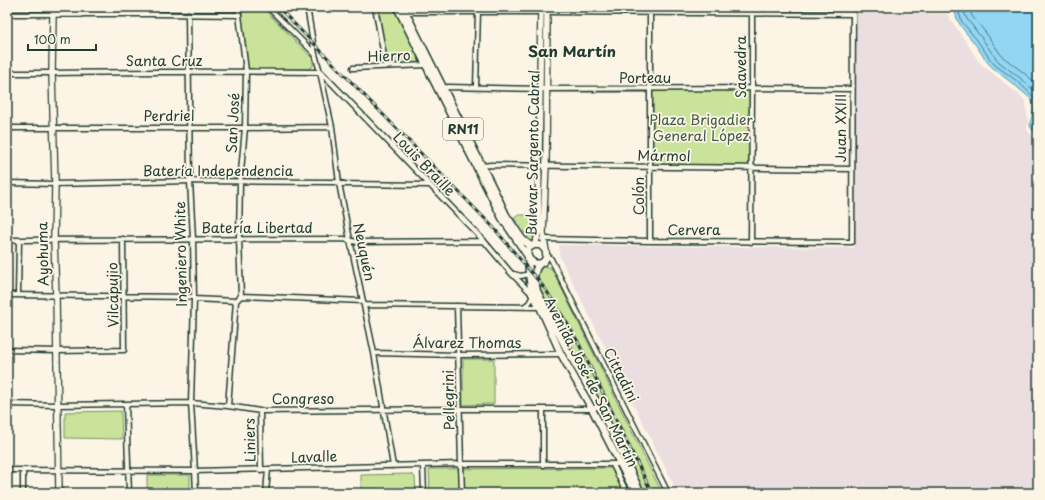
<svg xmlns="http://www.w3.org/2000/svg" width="1045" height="500" font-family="'Playpen Sans',sans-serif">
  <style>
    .built { fill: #eadee0 }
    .green { fill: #cae39a; stroke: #749067 }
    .water { fill: #92d6f4; stroke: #6499a7 }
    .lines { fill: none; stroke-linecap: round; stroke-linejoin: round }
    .shore { stroke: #4d7a81; stroke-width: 1 }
    .street-casing { stroke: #1f3d34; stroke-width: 7 }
    .secondary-casing { stroke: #1f3d34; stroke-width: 8 }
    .primary-casing { stroke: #1f3d34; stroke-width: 9 }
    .street { stroke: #fcf5e5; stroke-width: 4 }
    .secondary { stroke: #fcf5e5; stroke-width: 5.5 }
    .primary { stroke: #fcf5e5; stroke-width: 6 }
    .rail-casing { stroke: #1f3d34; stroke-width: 3 }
    .rail { stroke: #fcf5e5; stroke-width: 1.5; stroke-dasharray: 4.5; stroke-linecap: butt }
    .labels { text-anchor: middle; stroke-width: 3.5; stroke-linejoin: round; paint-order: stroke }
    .shield { fill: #fcf5e5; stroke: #617469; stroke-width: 1 }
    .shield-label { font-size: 13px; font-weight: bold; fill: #1f3d34 }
    .street-label { font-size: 14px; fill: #1f3d34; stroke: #fcf5e5 }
    .park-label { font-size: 14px; fill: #415e48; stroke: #fcf5e5 }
    .neighbourhood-label { font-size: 15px; font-weight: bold; fill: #1f3d34; stroke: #fcf5e5 }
  </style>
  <rect width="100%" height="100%" fill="#fcf5e5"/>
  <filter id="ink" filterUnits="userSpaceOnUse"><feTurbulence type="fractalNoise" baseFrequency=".025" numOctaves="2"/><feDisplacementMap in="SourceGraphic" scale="8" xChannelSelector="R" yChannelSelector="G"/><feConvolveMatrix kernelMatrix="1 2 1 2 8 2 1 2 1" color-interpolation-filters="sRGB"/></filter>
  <g filter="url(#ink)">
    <path class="built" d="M 857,13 L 947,14 L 980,63 L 1025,100 L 1028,122 L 1027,130 L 1036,140 L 1038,147 L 1038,493 L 678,493 L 560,257 L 559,253 L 559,245 L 854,248 Z"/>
    <path class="green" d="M 241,7 L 262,7 L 313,59 L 313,66 L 309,69 L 247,70 Z
      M 375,7 L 397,7 L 427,65 L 386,67 Z
      M 752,88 L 751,168 L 650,166 L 650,89 Z
      M 519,215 L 537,215 L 534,240 L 531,241 L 529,239 L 514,218 Z
      M 544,266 L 551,268 L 555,275 L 662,493 L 644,493 L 627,455 L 566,334 L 552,306 L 547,302 L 540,289 L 538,283 L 538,274 L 539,269 Z
      M 463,359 L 494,359 L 494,404 L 463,405 Z
      M 121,411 L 122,439 L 65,438 L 65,412 Z
      M 611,468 L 623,493 L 430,493 L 429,469 Z
      M 411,474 L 415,477 L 416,493 L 361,493 L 361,475 Z
      M 147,475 L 190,475 L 190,493 L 147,493 Z"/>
    <path class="water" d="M 955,7 L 1038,7 L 1038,138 L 1030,126 C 1030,117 1037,108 1031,99 C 1029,97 1026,95 1024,93 C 1014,84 1003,77 993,68 C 985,61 981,52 975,44 C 966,32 954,22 955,7 Z"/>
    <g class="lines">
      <path class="shore" d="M 958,7 L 959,13 L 962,22 L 977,40 L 990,59 L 995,65 L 1017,81 L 1034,97 L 1037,108 L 1037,114 L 1034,125 L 1038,131
        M 964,7 L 964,12 L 967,19 L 981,37 L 994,56 L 999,62 L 1020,78 L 1038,94
        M 970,7 L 970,11 L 972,16 L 986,33 L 999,52 L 1003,57 L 1024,73 L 1038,85"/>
      <g class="street-casing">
        <path id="street" d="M 268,7 L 315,54
          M 307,7 L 315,54 L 320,72 L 332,127 L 339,183 L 350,240 L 374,353 L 393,466
          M 375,7 L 386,67
          M 405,12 L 547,12 L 853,14 L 852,242 L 650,241 L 542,239
          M 769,13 L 769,7
          M 7,14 L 53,14
          M 81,14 L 156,14 L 239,15
          M 188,14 L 190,181 L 193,239 L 194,299 L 191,403 L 195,471 L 196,493
          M 353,68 L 427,65
          M 321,72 L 484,241 L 511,273 L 531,293
          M 7,73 C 111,73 216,70 320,72
          M 476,87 L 478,11 L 477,7
          M 442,88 L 448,87 L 543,89 L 752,88 L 852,89
          M 7,128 L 245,128 L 332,127
          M 481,166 L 491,165 L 852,169
          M 7,183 L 55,184 L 190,181 L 334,182 L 345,184 L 429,185
          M 7,240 L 344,239 L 357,242 L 484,241
          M 650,241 L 650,7
          M 751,242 L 752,88 L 752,13
          M 546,254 L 551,259 L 668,493
          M 514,274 L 521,276 L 529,274
          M 7,295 L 193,297
          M 18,295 L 19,240
          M 241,296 L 363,301
          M 194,299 L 236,301
          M 364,305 L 540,307
          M 457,306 L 461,464 L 462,493
          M 525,306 L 529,303 L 533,296
          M 7,350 L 57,351 L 124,350 L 123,239
          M 374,353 L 459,355 L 561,354
          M 7,404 L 58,405 L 191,403 L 228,406 L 260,411 L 460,409 L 592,409 L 599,406
          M 126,404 L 129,493
          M 228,406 L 236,301 L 241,296 L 239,238 L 240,182 L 245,128 L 246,71 L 238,7
          M 260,411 L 261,470
          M 423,465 L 424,493
          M 543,465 L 543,409
          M 613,465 L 627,493
          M 7,470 L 195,471 L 461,464 L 621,464
          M 23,471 L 23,493
          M 266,493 L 268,469"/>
      </g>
      <g class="secondary-casing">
        <path id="secondary" d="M 534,245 L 537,239 L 538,228 L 541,7
          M 546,251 L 543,233 L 546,165 L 547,7
          M 59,493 L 56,296 L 54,240 L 55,184 L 52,73 L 53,14 L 81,14 L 80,7"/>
      </g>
      <g class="primary-casing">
        <path id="primary" d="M 397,7 L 502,218 L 527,255
          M 403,7 L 499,200 L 506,215 L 518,233 L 523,240 L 531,246
          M 534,245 L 540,245 C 544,248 547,251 546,257 C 543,270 522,262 529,248 Z
          M 528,257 L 529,274 L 532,294 L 540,307 L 561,354 L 592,409 L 635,493
          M 541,263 L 537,267 L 534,275 L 537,291 L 567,350 L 599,406 L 641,493"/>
      </g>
      <use href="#street" class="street"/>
      <use href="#secondary" class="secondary"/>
      <use href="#primary" class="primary"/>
      <g class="rail-casing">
        <path id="rail" d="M 278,7 L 493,227 L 546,290 L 567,323 L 577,340 L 652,493"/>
      </g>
      <use href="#rail" class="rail"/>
    </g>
  </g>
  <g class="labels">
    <rect class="shield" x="443" y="118" width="40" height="22" rx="3"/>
    <g class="shield-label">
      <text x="463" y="134">RN11</text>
    </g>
    <g class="street-label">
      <text transform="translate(389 56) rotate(-2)" y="5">Hierro</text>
      <text x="164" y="66">Santa Cruz</text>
      <text transform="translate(741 67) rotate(-90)" y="5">Saavedra</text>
      <text x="645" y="83">Porteau</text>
      <text x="169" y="121">Perdriel</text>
      <text transform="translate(233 123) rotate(-87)" y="5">San José</text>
      <text transform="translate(841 128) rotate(-90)" y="5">Juan XXIII</text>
      <text transform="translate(533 153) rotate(-89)" y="5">Bulevar Sargento Cabral</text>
      <text transform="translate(664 156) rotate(1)" y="5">Mármol</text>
      <text transform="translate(424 164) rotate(46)" y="5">Louis Braille</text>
      <text x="218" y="176">Batería Independencia</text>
      <text transform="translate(639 196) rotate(-90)" y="5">Colón</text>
      <text x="257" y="233">Batería Libertad</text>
      <text x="694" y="235">Cervera</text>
      <text transform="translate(364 252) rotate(78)" y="5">Neuquén</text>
      <text transform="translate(43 254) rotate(-91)" y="5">Ayohuma</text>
      <text transform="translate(181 254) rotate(-91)" y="5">Ingeniero White</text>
      <text transform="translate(113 295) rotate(-91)" y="5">Vilcapujio</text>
      <text x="467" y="348">Álvarez Thomas</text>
      <text transform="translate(621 375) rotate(63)" y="5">Cittadini</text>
      <text transform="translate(591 382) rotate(63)" y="5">Avenida José de San Martín</text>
      <text x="303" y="404">Congreso</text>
      <text transform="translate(449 400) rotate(-91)" y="5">Pellegrini</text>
      <text transform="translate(250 440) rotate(-91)" y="5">Liniers</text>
      <text transform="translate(314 457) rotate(-2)" y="5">Lavalle</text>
    </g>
    <g class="park-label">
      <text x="701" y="125">Plaza Brigadier<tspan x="701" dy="16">General López</tspan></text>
    </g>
    <g class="neighbourhood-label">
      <text x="572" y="57">San Martín</text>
    </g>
  </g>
  <rect width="1045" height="500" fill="none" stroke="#fcf5e5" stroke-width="24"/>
  <rect x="12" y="12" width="1021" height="476" fill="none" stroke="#1f3d34" stroke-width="1.5" filter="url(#ink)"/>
  <path d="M28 44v6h68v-6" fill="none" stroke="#1f3d34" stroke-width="2"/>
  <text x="34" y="44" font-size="12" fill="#1f3d34" stroke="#fcf5e5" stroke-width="3" paint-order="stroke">100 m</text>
</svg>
